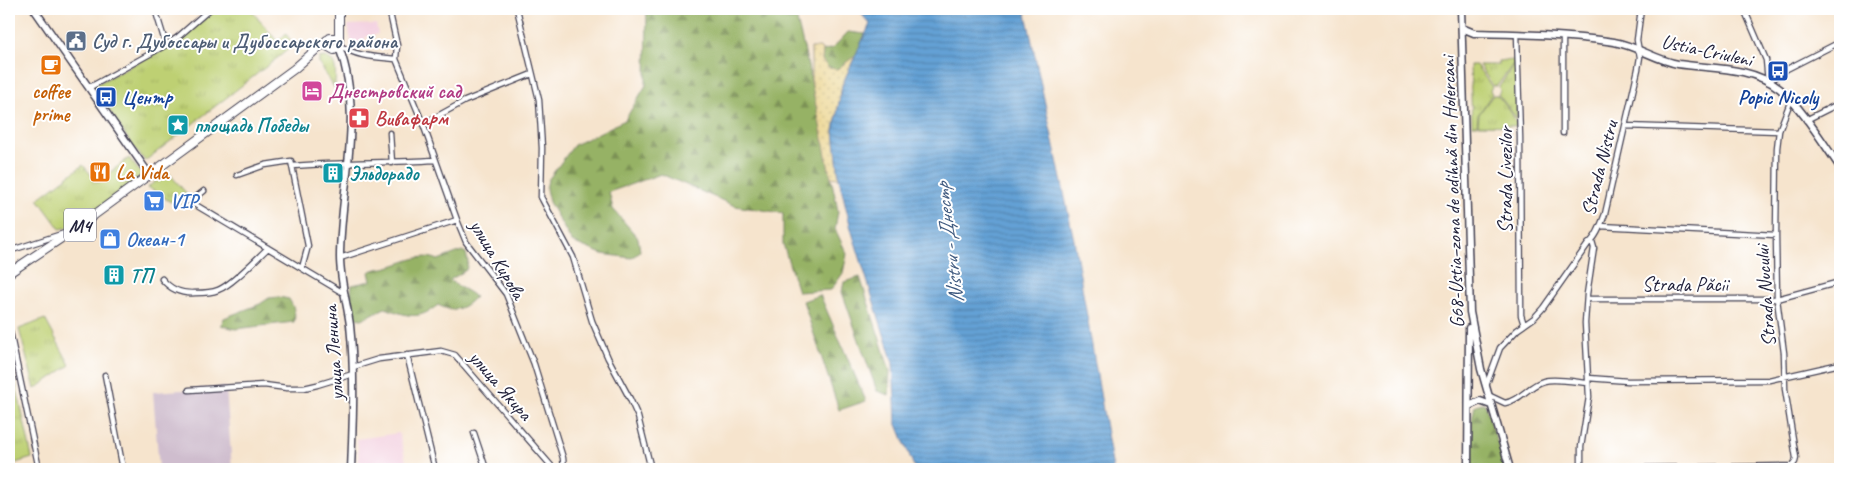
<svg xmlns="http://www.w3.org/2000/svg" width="1849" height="478" font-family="Caveat,sans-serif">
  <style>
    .built { fill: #f3cfdf }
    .industrial { fill: #cfbdce }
    .grass { fill: url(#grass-tufts); stroke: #707957 }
    .forest { fill: url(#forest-firs); stroke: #5c6a50 }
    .sand { fill: url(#sand-dots); stroke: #887e6c }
    .water { fill: url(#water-rules); stroke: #436288 }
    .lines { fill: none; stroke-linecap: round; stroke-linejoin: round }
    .street-casing { stroke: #423f51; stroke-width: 7 }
    .secondary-casing { stroke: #423f51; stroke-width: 9 }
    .highway-casing { stroke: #423f51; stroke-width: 10 }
    .street { stroke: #fff; stroke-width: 4.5 }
    .secondary { stroke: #fff; stroke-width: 6 }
    .highway { stroke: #fff; stroke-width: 8 }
    .labels { text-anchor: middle; stroke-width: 4; stroke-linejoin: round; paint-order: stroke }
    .shield { fill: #fff; stroke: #646476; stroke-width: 1 }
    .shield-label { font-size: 19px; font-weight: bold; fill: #22223b }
    .service-label { font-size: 20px; font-weight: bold; fill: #4e5e75; stroke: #fff; text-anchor: start }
    .street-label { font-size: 20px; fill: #22223b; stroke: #fff }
    .food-label { font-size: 20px; font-weight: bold; fill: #c56008; stroke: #fff }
    .hotel-label { font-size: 20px; font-weight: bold; fill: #b23c85; stroke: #fff; text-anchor: start }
    .transit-label { font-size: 20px; font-weight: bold; fill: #164399; stroke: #fff; text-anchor: start }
    .health-label { font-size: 20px; font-weight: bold; fill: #be3a42; stroke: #fff; text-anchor: start }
    .culture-label { font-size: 20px; font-weight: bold; fill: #0d838f; stroke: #fff; text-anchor: start }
    .shop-label { font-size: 20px; font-weight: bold; fill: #366cbe; stroke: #fff; text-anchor: start }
    .water-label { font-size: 21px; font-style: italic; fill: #405b80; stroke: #fff }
  </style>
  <defs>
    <pattern id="grass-tufts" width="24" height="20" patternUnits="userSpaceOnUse" patternTransform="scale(1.25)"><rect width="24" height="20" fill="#bed073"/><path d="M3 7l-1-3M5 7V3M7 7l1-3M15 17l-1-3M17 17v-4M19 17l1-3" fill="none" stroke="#a3b264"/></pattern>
    <pattern id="forest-firs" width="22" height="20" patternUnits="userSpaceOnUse" patternTransform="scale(1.25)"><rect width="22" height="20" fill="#96b265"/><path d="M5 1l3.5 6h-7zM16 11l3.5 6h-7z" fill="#7a9054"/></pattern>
    <pattern id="sand-dots" width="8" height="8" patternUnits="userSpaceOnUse" patternTransform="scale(1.25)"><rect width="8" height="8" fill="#eeda9e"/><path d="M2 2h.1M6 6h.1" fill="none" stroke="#ccbb89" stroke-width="1.8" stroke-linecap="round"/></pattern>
    <pattern id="water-rules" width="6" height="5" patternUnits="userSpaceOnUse" patternTransform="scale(1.25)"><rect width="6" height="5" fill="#64a1d5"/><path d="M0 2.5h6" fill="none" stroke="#5283ae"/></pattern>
  </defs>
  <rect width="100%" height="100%" fill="#fff"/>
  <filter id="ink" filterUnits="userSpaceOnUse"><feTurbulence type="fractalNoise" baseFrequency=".02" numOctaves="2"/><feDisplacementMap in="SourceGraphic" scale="10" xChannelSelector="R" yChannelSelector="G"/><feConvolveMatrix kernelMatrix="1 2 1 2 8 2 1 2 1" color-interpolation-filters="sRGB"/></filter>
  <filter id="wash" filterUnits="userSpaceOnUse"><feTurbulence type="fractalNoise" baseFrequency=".0096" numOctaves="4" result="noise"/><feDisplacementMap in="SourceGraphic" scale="20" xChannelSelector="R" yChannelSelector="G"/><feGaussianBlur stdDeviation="1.12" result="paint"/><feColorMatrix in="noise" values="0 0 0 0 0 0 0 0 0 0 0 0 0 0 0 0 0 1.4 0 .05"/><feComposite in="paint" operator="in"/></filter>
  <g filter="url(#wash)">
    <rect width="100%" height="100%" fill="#f6e4cd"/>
    <path class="built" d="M 376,24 L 378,34 L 365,37 L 367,45 L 352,48 L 348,25 Z
      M 399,433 L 408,469 L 360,469 L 357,439 Z"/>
    <path class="industrial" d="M 226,387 L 232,469 L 159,469 L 153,392 Z"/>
    <path class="grass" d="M 215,9 L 250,9 L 277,41 L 286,34 L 294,45 L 145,161 L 132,145 L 93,86 L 157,52 L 191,30 Z
      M 325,57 C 339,61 335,77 335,89 L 319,63 L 319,58 Z
      M 1516,60 L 1497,86 L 1493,86 L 1479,65 L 1499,65 L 1499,61 Z
      M 1516,61 L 1517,119 L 1498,94 L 1500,91 L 1499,87 Z
      M 1470,65 L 1476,65 L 1492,87 L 1490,90 L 1492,94 L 1478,115 L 1477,125 L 1472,125 Z
      M 1493,95 L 1497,95 C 1503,102 1515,116 1517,126 L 1478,125 L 1479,114 Z
      M 129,158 L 142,175 L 74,226 L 60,229 L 38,199 L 83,165 L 97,182 Z
      M 168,172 L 187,194 L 177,206 L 148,187 Z
      M 45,319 L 70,365 L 35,389 L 19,329 Z
      M 9,352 L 32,458 L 9,465 Z"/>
    <path class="forest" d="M 647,9 L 794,9 L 805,52 L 838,211 L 835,229 L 847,254 L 843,273 L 831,290 L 798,292 L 783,244 L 783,213 L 735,206 L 661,174 L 609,192 L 613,209 L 638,238 L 640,251 L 632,258 L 602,254 L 572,242 L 549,202 L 546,189 L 548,180 L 574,145 L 625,120 L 646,85 Z
      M 848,32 L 865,34 L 855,56 L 837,69 L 829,68 L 822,60 L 823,51 L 833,48 Z
      M 462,251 L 466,253 L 468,262 L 466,270 L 450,280 C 458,288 468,290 475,297 C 464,309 453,313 438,305 C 418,321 408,316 385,308 L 362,319 L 354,318 L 350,299 L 352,285 L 371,281 L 369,272 C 376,268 381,269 388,267 C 404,263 422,252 438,260 Z
      M 860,277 L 890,371 L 889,395 L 877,391 L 842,292 L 844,282 Z
      M 820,295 L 866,401 L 839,410 L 803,301 Z
      M 279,297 L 289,299 C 294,307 296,313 294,322 L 235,329 L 221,325 L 224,318 L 260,304 L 269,298 Z
      M 1482,403 L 1485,404 L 1506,469 L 1472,469 L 1472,420 L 1475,405 Z"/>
    <path class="sand" d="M 811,48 L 821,48 L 823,51 L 822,60 L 829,68 L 837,69 L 855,56 L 842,85 L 834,131 L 839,178 L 831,177 L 829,170 L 811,81 Z"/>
    <path class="water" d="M 857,9 L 1025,9 L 1074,240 L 1113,469 L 915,469 L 896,422 L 893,363 L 851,229 L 839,178 L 834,131 L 842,85 L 870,24 Z"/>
  </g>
  <g filter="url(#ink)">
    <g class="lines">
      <g class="street-casing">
        <path id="street" d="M 155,9 L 166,45
          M 389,9 L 397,45 L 396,59 L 423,124 L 457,220 L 466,242 L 506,294 L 534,364 L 563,458 L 564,469
          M 517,9 L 539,100 L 542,148 L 541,197 L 573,257 L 592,321 L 608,358 L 630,399 L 638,417 L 651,469
          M 1744,9 L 1766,60 L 1768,82
          M 1517,34 L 1520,137 L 1521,315 L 1524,325
          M 1563,37 L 1563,133
          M 339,45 C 357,57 375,57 396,59
          M 1768,82 L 1785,70 L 1840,42
          M 88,86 L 92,86 L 166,45 L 178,37 L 210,9
          M 1806,120 L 1840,103
          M 423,124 L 465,101 L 532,74
          M 1625,126 L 1779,131
          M 390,133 L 392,163
          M 293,166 C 340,162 387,163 435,160
          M 237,175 L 265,165 L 291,161 L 308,246 L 302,268
          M 184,198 L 345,294
          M 194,204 L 195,198 L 204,191
          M 1600,226 L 1776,235
          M 1592,241 L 1594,248 L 1587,294 L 1585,323 L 1589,397 L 1581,447 L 1581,465 L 1587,469 L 1792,466 L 1795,462 L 1796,458 L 1785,389 L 1784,353 L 1777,299 L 1776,235 L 1777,148 L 1779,131 L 1791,100
          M 9,251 L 65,233
          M 340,258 L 457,220
          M 162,279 C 171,290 181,294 195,293 C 203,293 211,293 218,290 C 232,285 256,259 268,248
          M 1587,299 L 1777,299 L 1840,282
          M 9,327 L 39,469
          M 407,355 L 435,469
          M 353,367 L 379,359 L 441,351 L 455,355 L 554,469
          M 105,375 L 123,469
          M 1588,378 L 1628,381 L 1769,380 L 1840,364
          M 1486,386 L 1500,348 L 1517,330 L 1534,318 L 1543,308 L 1588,244 C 1597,237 1601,224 1605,214 L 1638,69 L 1640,57 L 1637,40 L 1641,9
          M 189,390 L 264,385 L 287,388 L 304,388 L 317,385 L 353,374
          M 1488,395 L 1505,403 C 1521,400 1529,385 1544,381 C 1555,378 1576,382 1588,383
          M 474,433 L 486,469"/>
      </g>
      <g class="secondary-casing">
        <path id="secondary" d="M 34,9 L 149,174
          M 1461,9 L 1470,312 L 1481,369 L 1510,469
          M 1462,28 L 1474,33 C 1520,34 1568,35 1614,42 C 1637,46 1656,60 1678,64 C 1712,69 1751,66 1780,89 C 1802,108 1823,143 1840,167
          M 339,47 C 365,115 340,187 340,257 C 340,280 347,303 350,325 C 355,373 353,421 351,469
          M 1469,406 L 1480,401 L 1491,405
          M 1468,469 L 1469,328"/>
      </g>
      <g class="highway-casing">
        <path id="highway" d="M 339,41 L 336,38 L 330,38 L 327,42 L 327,46 L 334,50 L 339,45 L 339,9
          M 9,273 L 75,229 L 294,69 L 327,40"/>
      </g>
      <use href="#street" class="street"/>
      <use href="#secondary" class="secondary"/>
      <use href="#highway" class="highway"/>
    </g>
  </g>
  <defs>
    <g id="civic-square" transform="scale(1.125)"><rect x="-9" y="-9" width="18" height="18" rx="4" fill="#5c6f8a" stroke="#fff"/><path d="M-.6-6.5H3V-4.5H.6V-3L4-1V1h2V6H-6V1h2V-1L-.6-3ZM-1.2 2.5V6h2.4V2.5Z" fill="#fff"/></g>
    <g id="cafe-square" transform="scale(1.125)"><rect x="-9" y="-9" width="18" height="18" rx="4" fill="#e8710a" stroke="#fff"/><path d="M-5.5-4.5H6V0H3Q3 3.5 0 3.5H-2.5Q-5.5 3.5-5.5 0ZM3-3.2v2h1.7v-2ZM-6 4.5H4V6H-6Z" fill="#fff"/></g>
    <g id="bus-square" transform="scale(1.125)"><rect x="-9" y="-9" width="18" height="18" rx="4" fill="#1a4fb4" stroke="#fff"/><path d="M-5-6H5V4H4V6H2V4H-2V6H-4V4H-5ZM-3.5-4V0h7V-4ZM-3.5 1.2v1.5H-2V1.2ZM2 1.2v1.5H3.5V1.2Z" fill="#fff"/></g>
    <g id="hotel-square" transform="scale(1.125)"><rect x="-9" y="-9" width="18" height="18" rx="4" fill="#d1479c" stroke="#fff"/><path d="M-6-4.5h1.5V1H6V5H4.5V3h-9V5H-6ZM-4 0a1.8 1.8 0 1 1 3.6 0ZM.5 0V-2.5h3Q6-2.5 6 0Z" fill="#fff"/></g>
    <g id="pharmacy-square" transform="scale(1.125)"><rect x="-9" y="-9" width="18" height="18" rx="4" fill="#e0444e" stroke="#fff"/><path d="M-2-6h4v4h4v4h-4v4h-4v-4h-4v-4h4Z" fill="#fff"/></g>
    <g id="sight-square" transform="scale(1.125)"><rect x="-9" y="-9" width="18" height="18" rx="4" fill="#0f9aa8" stroke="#fff"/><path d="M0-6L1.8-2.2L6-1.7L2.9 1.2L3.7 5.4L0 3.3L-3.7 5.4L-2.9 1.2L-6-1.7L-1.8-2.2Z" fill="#fff"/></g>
    <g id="restaurant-square" transform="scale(1.125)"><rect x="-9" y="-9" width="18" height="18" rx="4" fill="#e8710a" stroke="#fff"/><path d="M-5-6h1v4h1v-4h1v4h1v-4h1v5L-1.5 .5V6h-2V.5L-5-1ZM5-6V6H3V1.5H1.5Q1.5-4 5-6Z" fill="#fff"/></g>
    <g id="building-square" transform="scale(1.125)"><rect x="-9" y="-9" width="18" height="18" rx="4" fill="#0f9aa8" stroke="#fff"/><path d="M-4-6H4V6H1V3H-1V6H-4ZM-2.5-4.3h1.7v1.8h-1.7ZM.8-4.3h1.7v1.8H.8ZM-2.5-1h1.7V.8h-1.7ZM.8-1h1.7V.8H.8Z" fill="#fff"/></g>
    <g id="supermarket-square" transform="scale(1.125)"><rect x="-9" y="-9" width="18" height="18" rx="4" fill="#3f7fe0" stroke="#fff"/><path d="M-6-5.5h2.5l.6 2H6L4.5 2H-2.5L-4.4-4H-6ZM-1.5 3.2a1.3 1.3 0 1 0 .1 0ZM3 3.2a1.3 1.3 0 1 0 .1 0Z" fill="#fff"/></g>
    <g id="shop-square" transform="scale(1.125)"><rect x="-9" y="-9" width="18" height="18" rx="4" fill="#3f7fe0" stroke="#fff"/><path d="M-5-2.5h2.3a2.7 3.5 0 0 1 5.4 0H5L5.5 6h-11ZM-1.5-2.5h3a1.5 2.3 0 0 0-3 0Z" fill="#fff"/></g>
  </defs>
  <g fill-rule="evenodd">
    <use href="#civic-square" x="76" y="41"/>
    <use href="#cafe-square" x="51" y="65"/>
    <use href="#bus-square" x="1778" y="71"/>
    <use href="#hotel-square" x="312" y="91"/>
    <use href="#bus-square" x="106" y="97"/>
    <use href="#pharmacy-square" x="359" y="118"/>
    <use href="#sight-square" x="178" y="125"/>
    <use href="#restaurant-square" x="100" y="172"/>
    <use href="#building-square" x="333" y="173"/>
    <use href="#supermarket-square" x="154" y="201"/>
    <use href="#shop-square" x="110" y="239"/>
    <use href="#building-square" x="114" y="275"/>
  </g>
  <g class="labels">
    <rect class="shield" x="64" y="208.5" width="32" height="33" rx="4"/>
    <g class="shield-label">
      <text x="80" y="232">M4</text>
    </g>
    <g class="service-label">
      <text x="92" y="48">Суд г. Дубоссары и Дубоссарского района</text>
    </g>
    <g class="street-label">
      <text transform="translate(1707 50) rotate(12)" y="7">Ustia-Criuleni</text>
      <text transform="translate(1599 168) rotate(-76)" y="7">Strada Nistru</text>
      <text transform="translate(1505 180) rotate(-90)" y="7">Strada Livezilor</text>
      <text transform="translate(1452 192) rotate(-92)" y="7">G68-Ustia–zona de odihnă din Holercani</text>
      <text transform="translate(498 259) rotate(59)" y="7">улица Кирова</text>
      <text x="1685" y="291">Strada Păcii</text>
      <text transform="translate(1765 296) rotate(-94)" y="7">Strada Nucului</text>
      <text transform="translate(333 353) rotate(-94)" y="7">улица Ленина</text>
      <text transform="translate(501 385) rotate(49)" y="7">улица Якира</text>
    </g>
    <g class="food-label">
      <text x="51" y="98">coffee<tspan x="51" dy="23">prime</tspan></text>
      <text x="116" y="179" text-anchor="start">La Vida</text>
    </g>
    <g class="hotel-label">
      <text x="328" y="98">Днестровский сад</text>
    </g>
    <g class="transit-label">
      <text x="122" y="104">Центр</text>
      <text x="1778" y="104" text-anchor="middle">Popic Nicoly</text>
    </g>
    <g class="health-label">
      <text x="375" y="125">Вивафарм</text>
    </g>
    <g class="culture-label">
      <text x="194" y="132">площадь Победы</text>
      <text x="349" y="180">Эльдорадо</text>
      <text x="130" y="282">ТП</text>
    </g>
    <g class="shop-label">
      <text x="170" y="208">VIP</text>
      <text x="126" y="246">Океан-1</text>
    </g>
    <g class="water-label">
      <text transform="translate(949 243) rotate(-97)" y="7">Nistru - Днестр</text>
    </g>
  </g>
  <rect width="1849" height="478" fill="none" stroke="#fff" stroke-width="30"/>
</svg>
